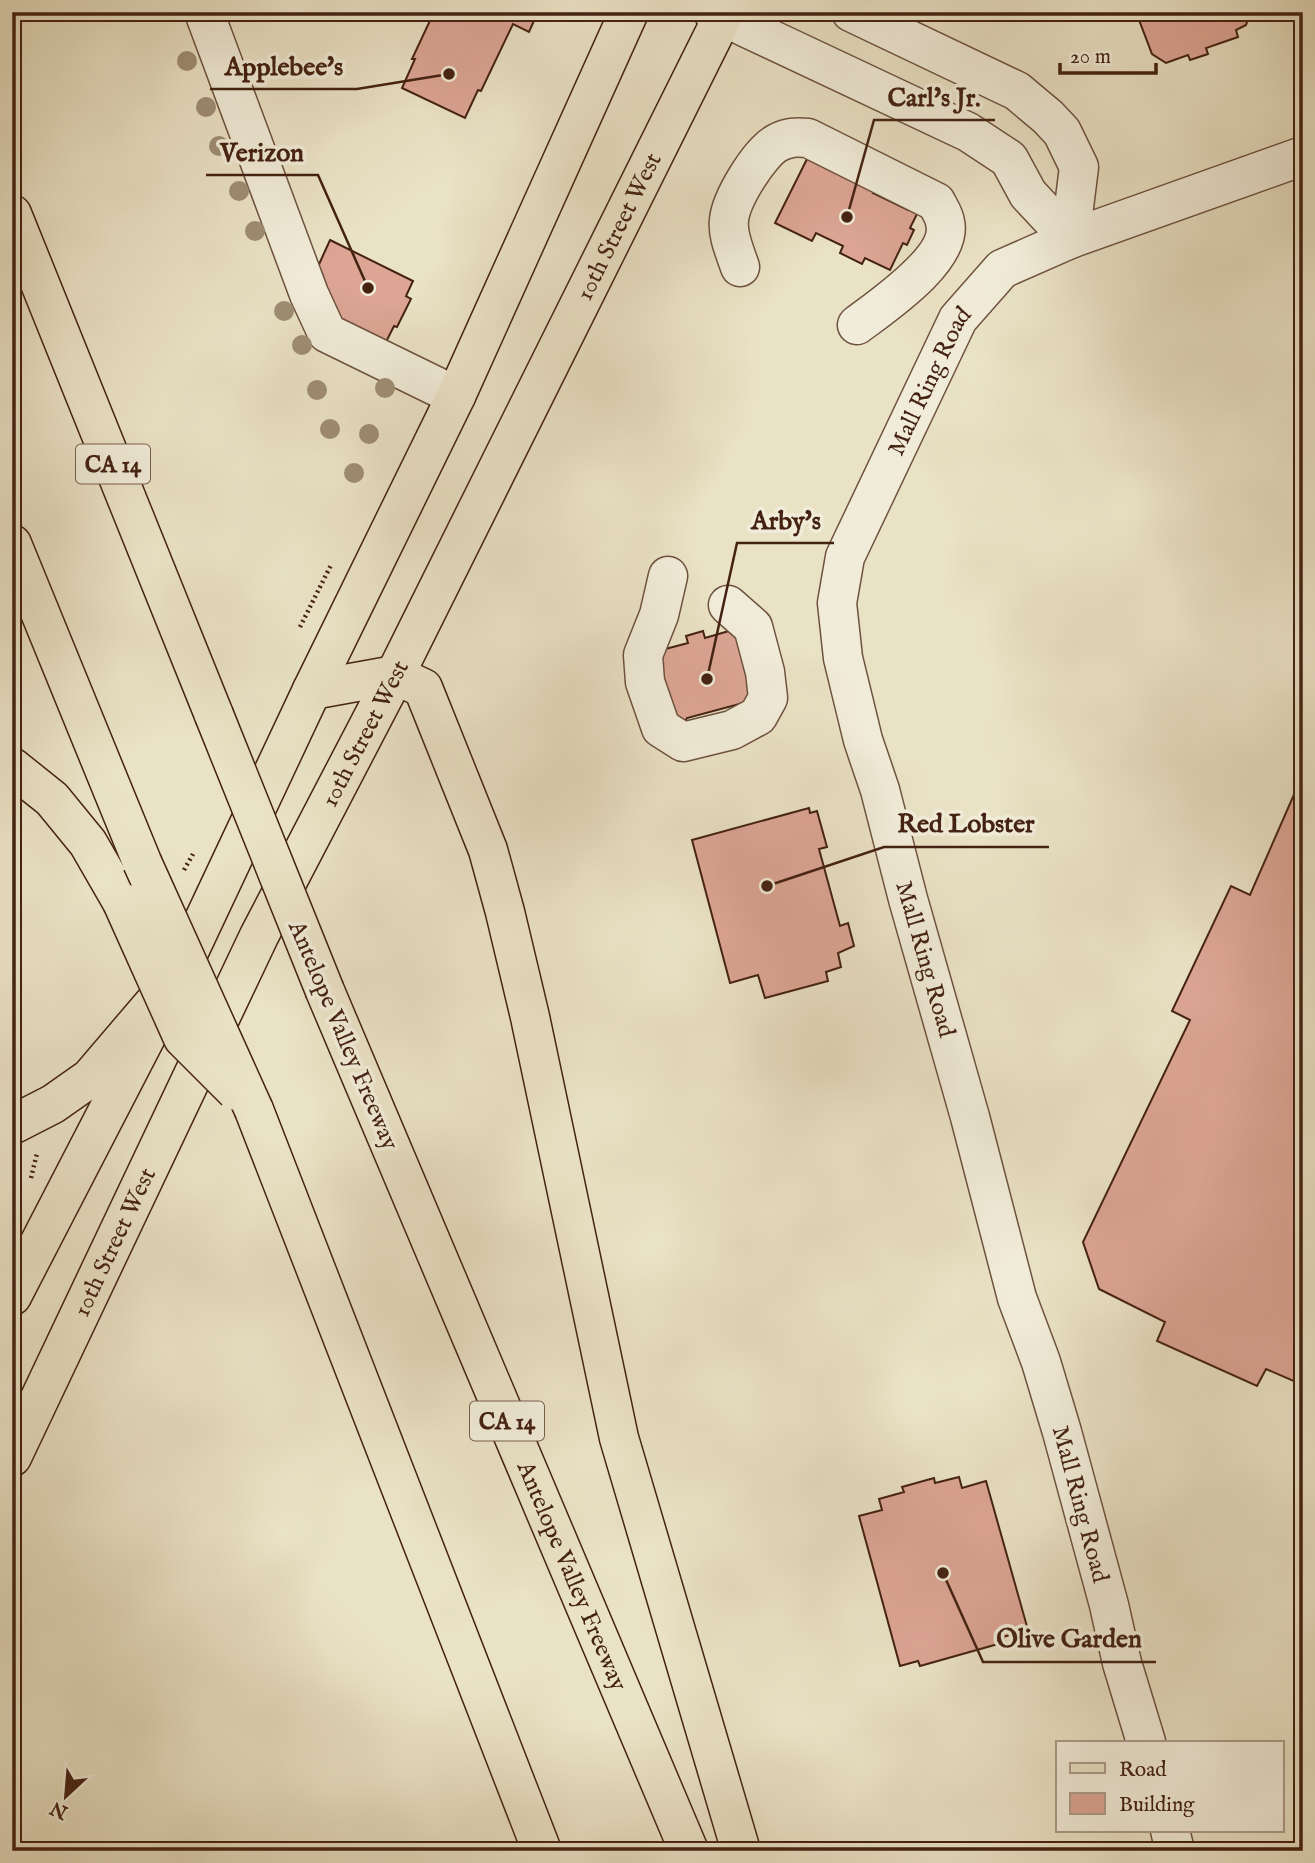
<svg xmlns="http://www.w3.org/2000/svg" width="1315" height="1863" font-family="'IM FELL English',serif">
  <style>
    .building { fill: #dca594; stroke: #442212; stroke-width: 2 }
    .lines { fill: none; stroke-linecap: round; stroke-linejoin: round }
    .minor-casing { stroke: #6e523f; stroke-width: 41 }
    .major-casing { stroke: #442212; stroke-width: 41 }
    .highway-casing { stroke: #442212; stroke-width: 41 }
    .path { stroke: #442212; stroke-width: 4.5; stroke-dasharray: 2 3.5; stroke-linecap: butt }
    .minor { stroke: #f1ecd9; stroke-width: 38 }
    .major { stroke: #eae2c5; stroke-width: 38 }
    .highway { stroke: #eae2c5; stroke-width: 38 }
    .highway-bridge-casing { stroke: #442212; stroke-width: 41; stroke-linecap: butt }
    .highway-bridge { stroke: #eae2c5; stroke-width: 38 }
    .tree { fill: #9f8e74 }
    .labels { text-anchor: middle; stroke-width: 7; stroke-linejoin: round; paint-order: stroke }
    .shield { fill: #f1ecd9; stroke: #785f4e; stroke-width: 2 }
    .shield-label { font-size: 23px; font-weight: bold; fill: #442212 }
    .street-label { font-size: 24px; fill: #442212; stroke: #f1ecd9 }
    .leader { fill: none; stroke: #442212; stroke-width: 2.5 }
    .callout-dot { fill: #442212; stroke: #f1ecd9; stroke-width: 2.5 }
    .callout-label { font-size: 26px; text-anchor: middle; font-weight: bold; fill: #442212; stroke: #f1ecd9; stroke-width: 7; stroke-linejoin: round; paint-order: stroke }
  </style>
  <rect width="100%" height="100%" fill="#eae2c5"/>
  <filter id="stains"><feTurbulence type="fractalNoise" baseFrequency=".00286" numOctaves="4"/><feColorMatrix values="0 0 0 0 .2 0 0 0 0 .09 0 0 0 0 .02 0 0 0 .5 -.17"/></filter>
  <radialGradient id="worn" r=".72"><stop offset=".6" stop-color="#630" stop-opacity="0"/><stop offset="1" stop-color="#630" stop-opacity=".3"/></radialGradient>
  <path class="building" d="M 434,12 L 538,12 L 529,32 L 513,24 L 481,91 L 478,90 L 465,118 L 402,88 L 415,59 L 412,59 Z
    M 1136,12 L 1245,12 L 1249,16 L 1246,25 L 1236,30 L 1238,37 L 1206,48 L 1208,54 L 1190,60 L 1188,55 L 1166,63 L 1152,54 Z
    M 807,159 L 879,183 L 873,193 L 908,210 L 910,205 L 919,210 L 910,228 L 914,230 L 907,245 L 903,243 L 890,270 L 865,258 L 862,264 L 840,253 L 843,246 L 816,233 L 812,241 L 775,223 Z
    M 330,240 L 413,281 L 406,296 L 411,299 L 397,327 L 394,326 L 386,342 L 336,317 L 322,273 L 316,271 Z
    M 739,628 L 758,699 L 687,718 L 683,724 L 670,709 L 654,652 L 688,643 L 686,636 L 703,631 L 705,638 Z
    M 1303,774 L 1303,1385 L 1266,1369 L 1257,1386 L 1157,1341 L 1165,1322 L 1099,1289 L 1083,1242 L 1190,1020 L 1172,1011 L 1231,886 L 1250,895 Z
    M 809,808 L 810,813 L 817,811 L 827,847 L 819,849 L 840,926 L 848,923 L 854,946 L 838,953 L 841,967 L 826,972 L 828,981 L 765,998 L 758,975 L 730,983 L 692,840 Z
    M 959,1477 L 962,1488 L 986,1481 L 1028,1630 L 1003,1637 L 1005,1642 L 920,1666 L 918,1661 L 900,1666 L 859,1516 L 882,1510 L 879,1499 L 904,1492 L 902,1487 L 934,1478 L 935,1483 Z"/>
  <g class="lines">
    <g class="minor-casing">
      <g id="minor">
        <path d="M 204,12 L 309,294 L 327,333 L 456,396"/>
        <path d="M 713,12 L 968,132 L 1009,159 L 1028,194 L 1070,239"/>
        <path d="M 851,12 L 1017,91 L 1048,117 L 1062,132 L 1079,167 L 1070,239"/>
        <path d="M 740,267 C 735,252 727,235 729,220 C 731,199 759,153 777,143 C 788,137 796,137 808,138 L 936,202 C 939,208 944,215 945,222 C 954,258 882,306 857,325"/>
        <path d="M 668,576 L 659,615 L 643,655 L 645,682 L 661,728 L 683,742 L 732,730 L 758,716 L 768,698 L 765,672 L 753,627 L 728,605"/>
        <path id="s1" d="M 1146,1742 L 1122,1663 L 1109,1605 L 1062,1432 L 1041,1362 L 1017,1298 L 970,1117 L 908,899 L 880,790 L 863,740 L 843,658 L 837,603 L 845,557 L 958,319 L 1002,269 L 1070,239 L 1303,156"/>
        <path d="M 1170,1830 L 1175,1851"/>
      </g>
    </g>
    <g class="major-casing">
      <g id="major">
        <path d="M 12,1296 L 178,975 L 312,690 L 456,396 L 629,12"/>
        <path id="s2" d="M 12,1457 L 259,936 L 395,675 L 725,12"/>
      </g>
    </g>
    <g class="highway-casing">
      <g id="highway">
        <path d="M 12,214 L 214,715"/>
        <path d="M 12,544 L 142,862"/>
        <path d="M 312,690 L 395,675 L 423,688 L 488,850 L 505,912 L 530,1017 L 619,1438 L 741,1851"/>
        <path d="M 12,767 L 52,799 L 88,843 L 122,902"/>
        <path id="s3" d="M 325,991 L 689,1851"/>
        <path d="M 254,1110 L 542,1851"/>
        <path d="M 12,1125 L 53,1104 L 90,1078 L 178,975"/>
      </g>
    </g>
    <path class="path" d="M 300,627 L 332,563
      M 184,870 L 193,854
      M 31,1178 L 37,1153"/>
    <use href="#minor" class="minor"/>
    <use href="#major" class="major"/>
    <use href="#highway" class="highway"/>
    <g class="highway-bridge-casing">
      <path id="highway-bridge" d="M 214,715 L 325,991
        M 142,862 L 254,1110
        M 122,902 L 183,1038 L 236,1091"/>
    </g>
    <use href="#highway-bridge" class="highway-bridge"/>
  </g>
  <g class="tree">
    <circle cx="187" cy="61" r="10"/>
    <circle cx="206" cy="107" r="10"/>
    <circle cx="219" cy="146" r="10"/>
    <circle cx="239" cy="191" r="10"/>
    <circle cx="255" cy="231" r="10"/>
    <circle cx="284" cy="311" r="10"/>
    <circle cx="302" cy="345" r="10"/>
    <circle cx="385" cy="388" r="10"/>
    <circle cx="317" cy="390" r="10"/>
    <circle cx="330" cy="429" r="10"/>
    <circle cx="369" cy="434" r="10"/>
    <circle cx="354" cy="473" r="10"/>
  </g>
  <g class="labels">
    <g class="shield">
      <rect x="76" y="444.5" width="74" height="39" rx="5"/>
      <rect x="470" y="1401.5" width="74" height="39" rx="5"/>
    </g>
    <g class="shield-label">
      <text x="113" y="472">CA 14</text>
      <text x="507" y="1429">CA 14</text>
    </g>
    <g class="street-label">
      <text dy="8" stroke="none"><textPath href="#s2" startOffset="1372">10th Street West</textPath></text>
      <text dy="8" stroke="none"><textPath href="#s1" startOffset="1423">Mall Ring Road</textPath></text>
      <text dy="8" stroke="none"><textPath href="#s2" startOffset="805">10th Street West</textPath></text>
      <text transform="translate(926 959) rotate(74)" y="8">Mall Ring Road</text>
      <text transform="translate(344 1035) rotate(67)" y="8">Antelope Valley Freeway</text>
      <text dy="8" stroke="none"><textPath href="#s2" startOffset="238">10th Street West</textPath></text>
      <text transform="translate(1081 1504) rotate(75)" y="8">Mall Ring Road</text>
      <text dy="8" stroke="none"><textPath href="#s3" startOffset="635">Antelope Valley Freeway</textPath></text>
    </g>
  </g>
  <path class="leader" d="M449 74L357 89H210M847 217L874 120H995M368 288L318 175H206M707 679L737 543H834M767 886L884 847H1049M943 1573L983 1662H1156"/>
  <g class="callout-dot">
    <circle cx="449" cy="74" r="7"/>
    <circle cx="847" cy="217" r="7"/>
    <circle cx="368" cy="288" r="7"/>
    <circle cx="707" cy="679" r="7"/>
    <circle cx="767" cy="886" r="7"/>
    <circle cx="943" cy="1573" r="7"/>
  </g>
  <g class="callout-label">
    <text x="284" y="75">Applebee's</text>
    <text x="934" y="106">Carl's Jr.</text>
    <text x="262" y="161">Verizon</text>
    <text x="786" y="529">Arby's</text>
    <text x="966" y="832">Red Lobster</text>
    <text x="1069" y="1647">Olive Garden</text>
  </g>
  <rect width="1315" height="1863" fill="none" stroke="#eae2c5" stroke-width="42"/>
  <rect x="14" y="14" width="1287" height="1835" fill="none" stroke="#442212" stroke-width="3.5"/>
  <rect x="21" y="21" width="1273" height="1821" fill="none" stroke="#442212" stroke-width="2"/>
  <rect x="1056" y="1741" width="228" height="91" fill="#f1ecd9" stroke="#ac9b89" stroke-width="2"/>
  <rect x="1070" y="1763" width="35" height="10" fill="#eae2c5" stroke="#ac9b89" stroke-width="2"/>
  <text x="1119" y="1776" font-size="21" fill="#442212">Road</text>
  <rect x="1070" y="1793" width="35" height="21" fill="#dca594" stroke="#ac9b89" stroke-width="2"/>
  <text x="1119" y="1811" font-size="21" fill="#442212">Building</text>
  <g transform="translate(66 1796) rotate(206)" stroke="#f1ecd9" stroke-width="5" paint-order="stroke">
  <path d="M0-5L12 26L0 18L-12 26Z" fill="#442212"/>
  <text y="-10" font-size="19" font-weight="bold" text-anchor="middle" fill="#442212">N</text>
  </g>
  <path d="M1060 63v10h96v-10" fill="none" stroke="#442212" stroke-width="3.5"/>
  <text x="1070" y="63" font-size="21" fill="#442212" stroke="#f1ecd9" stroke-width="5" paint-order="stroke">20 m</text>
  <rect width="100%" height="100%" filter="url(#stains)"/>
  <rect width="100%" height="100%" fill="url(#worn)"/>
</svg>
